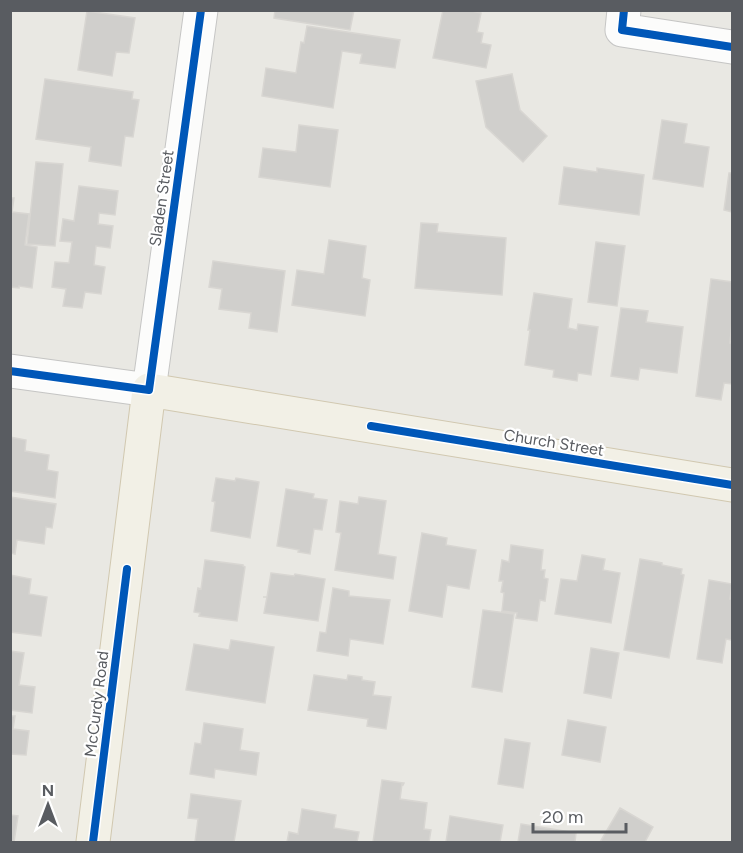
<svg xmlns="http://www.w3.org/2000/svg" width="743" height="853" font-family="Figtree,sans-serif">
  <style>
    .building { fill: #d0cfcc; stroke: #d8d6d2; stroke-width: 1.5 }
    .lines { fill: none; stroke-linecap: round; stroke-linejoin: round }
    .minor-casing { stroke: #c5c5c4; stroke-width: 35 }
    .major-casing { stroke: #d1c8b0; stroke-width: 35 }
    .minor { stroke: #fcfcfb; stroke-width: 33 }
    .major { stroke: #f2f0e6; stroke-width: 33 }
    .cycleway-casing { stroke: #fff; stroke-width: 11 }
    .cycleway { stroke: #0057b8; stroke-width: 8 }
    .labels { text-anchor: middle; stroke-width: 4.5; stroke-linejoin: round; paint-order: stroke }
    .street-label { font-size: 16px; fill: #595c61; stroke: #fff }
  </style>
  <rect width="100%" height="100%" fill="#e9e8e3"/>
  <path class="building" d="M 275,10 L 354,10 L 350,30 L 274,18 Z
    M 443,10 L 467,10 L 481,13 L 477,32 L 483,33 L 481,43 L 491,45 L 486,68 L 433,58 Z
    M 87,11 L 135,18 L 129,53 L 116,52 L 112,76 L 78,70 Z
    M 307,26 L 400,40 L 395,68 L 360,63 L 362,54 L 342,51 L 333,108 L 262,96 L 266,68 L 296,73 L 301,42 L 304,43 Z
    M 512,74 L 520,110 L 547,136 L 523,162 L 486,127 L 476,81 Z
    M 45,79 L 133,92 L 132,99 L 139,100 L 133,137 L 125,136 L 121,166 L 89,161 L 91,147 L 36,139 Z
    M 662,120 L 687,124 L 684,143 L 709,147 L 703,187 L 653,179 Z
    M 299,125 L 338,130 L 330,187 L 259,177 L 263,148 L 296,152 Z
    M 36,162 L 63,164 L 55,246 L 27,244 Z
    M 564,167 L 597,172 L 597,168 L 644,175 L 639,215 L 559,204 Z
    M 729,173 L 732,173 L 732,212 L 724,210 Z
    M 79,186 L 118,191 L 115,215 L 99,213 L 98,224 L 113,226 L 110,248 L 96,246 L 94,265 L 105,267 L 101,294 L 85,292 L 82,308 L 63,306 L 66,289 L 52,287 L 55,262 L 69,263 L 72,242 L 60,241 L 63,219 L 74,221 Z
    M 10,198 L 14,198 L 12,212 L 29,214 L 25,245 L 37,247 L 32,288 L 19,286 L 19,288 L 10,287 Z
    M 421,223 L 438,224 L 437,232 L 506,238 L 502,295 L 415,288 Z
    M 329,240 L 366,246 L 362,278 L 370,280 L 365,316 L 292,305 L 297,270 L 324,274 Z
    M 596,242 L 625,246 L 617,306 L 588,302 Z
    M 213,261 L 285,271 L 277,332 L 249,328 L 251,313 L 219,309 L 222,289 L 209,287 Z
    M 711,279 L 732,282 L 732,321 L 730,343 L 732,343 L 732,384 L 724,383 L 721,400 L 696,396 Z
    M 534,293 L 572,299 L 568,328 L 577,330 L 578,324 L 598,327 L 591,375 L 578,373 L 577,381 L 553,377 L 554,370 L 525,365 L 530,330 L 528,330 Z
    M 621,308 L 648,311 L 646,322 L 683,327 L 677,373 L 640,368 L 638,380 L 611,376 Z
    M 10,437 L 26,440 L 25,451 L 49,455 L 47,470 L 58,472 L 55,498 L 10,491 Z
    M 216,478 L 235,481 L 236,478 L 259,482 L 250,538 L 211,531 L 215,502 L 212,501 Z
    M 286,489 L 314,494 L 313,498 L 327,500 L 322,530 L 314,529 L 310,554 L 298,552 L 299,550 L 277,546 Z
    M 10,497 L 56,504 L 52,528 L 46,527 L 44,544 L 17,540 L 15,554 L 10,553 Z
    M 359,497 L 386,501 L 378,554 L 396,557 L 393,579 L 335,570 L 341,533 L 336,532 L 340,501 L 358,504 Z
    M 422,533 L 447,538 L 446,545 L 476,550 L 469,589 L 447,585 L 442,617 L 409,611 Z
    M 511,545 L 543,550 L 541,570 L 545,570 L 544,578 L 548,579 L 545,601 L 540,600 L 537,621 L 516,618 L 517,613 L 502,611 L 504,593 L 501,592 L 503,581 L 499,581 L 502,560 L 509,562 Z
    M 582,555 L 605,559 L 603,570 L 620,573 L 611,623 L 555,614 L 561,579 L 577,581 Z
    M 640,559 L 662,563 L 662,565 L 682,569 L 681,574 L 684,575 L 669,658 L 624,650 Z
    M 205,560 L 243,565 L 243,566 L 245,567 L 237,621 L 199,616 L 200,613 L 194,612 L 198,588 L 201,589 Z
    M 271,573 L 294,576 L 295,574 L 325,579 L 318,621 L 264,613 L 267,597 L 263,597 L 267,597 Z
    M 10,575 L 31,579 L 29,594 L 47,597 L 41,636 L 10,632 Z
    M 709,580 L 732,584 L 730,599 L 732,599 L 732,640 L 726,639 L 722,663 L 697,659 Z
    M 333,588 L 349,591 L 349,596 L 390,600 L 383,644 L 350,639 L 348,656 L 317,651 L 320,632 L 326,633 Z
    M 483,610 L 514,614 L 502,692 L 472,687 Z
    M 231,640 L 274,647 L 265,703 L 186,690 L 194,644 L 229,650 Z
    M 591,648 L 619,653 L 611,698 L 584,693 Z
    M 10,651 L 24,653 L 19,685 L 35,687 L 32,713 L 10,710 Z
    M 314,675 L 347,680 L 348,675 L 362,677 L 362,680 L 375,682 L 373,695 L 391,697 L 386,729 L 367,726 L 368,719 L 308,710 Z
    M 10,716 L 15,716 L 13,729 L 29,731 L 26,755 L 10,754 Z
    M 568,720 L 606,727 L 600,762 L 562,755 Z
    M 204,723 L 243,729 L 240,750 L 259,753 L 256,775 L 215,769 L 214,778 L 190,774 L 195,743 L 201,744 Z
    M 505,739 L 530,743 L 523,788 L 498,784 Z
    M 382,780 L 404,783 L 403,785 L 402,784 L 400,799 L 427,803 L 424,829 L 431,830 L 429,842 L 373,842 Z
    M 191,794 L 241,801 L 234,842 L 195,842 L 198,819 L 188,818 Z
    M 620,808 L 653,827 L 645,842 L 600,842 Z
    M 302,809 L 336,815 L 334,828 L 359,832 L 357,842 L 287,842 L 289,832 L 298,834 Z
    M 10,815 L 18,816 L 14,842 L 10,841 Z
    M 450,816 L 503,825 L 500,842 L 446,842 Z
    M 521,824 L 576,833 L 575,842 L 518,842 Z"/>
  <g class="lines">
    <g class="minor-casing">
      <path id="minor" d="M 624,10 L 622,30 L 732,47
        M 10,371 L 149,390 L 201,10"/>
    </g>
    <g class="major-casing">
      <path id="major" d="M 93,842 L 149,390 L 732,485"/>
    </g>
    <use href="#minor" class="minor"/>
    <use href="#major" class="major"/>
    <g class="cycleway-casing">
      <path id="cycleway" d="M 624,10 L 622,30 L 732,47
        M 10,371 L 149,390 L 201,10
        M 371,426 L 732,485
        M 93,842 L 127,569"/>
    </g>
    <use href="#cycleway" class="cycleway"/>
  </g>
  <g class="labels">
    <g class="street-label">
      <text transform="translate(161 198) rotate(-82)" y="6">Sladen Street</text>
      <text transform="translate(554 442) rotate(9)" y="6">Church Street</text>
      <text transform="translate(96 704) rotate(-83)" y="6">McCurdy Road</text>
    </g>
  </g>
  <rect width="743" height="853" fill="none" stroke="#595c61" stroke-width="24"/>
  <g transform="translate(48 805)" stroke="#ffffff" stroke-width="4.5" paint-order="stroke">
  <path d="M0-4.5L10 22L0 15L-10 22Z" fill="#595c61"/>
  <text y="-9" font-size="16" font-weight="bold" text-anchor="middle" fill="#595c61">N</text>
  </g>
  <path d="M533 823v9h93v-9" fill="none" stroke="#595c61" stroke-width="3"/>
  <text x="542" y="823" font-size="18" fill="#595c61" stroke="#ffffff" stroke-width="4.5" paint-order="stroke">20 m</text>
</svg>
